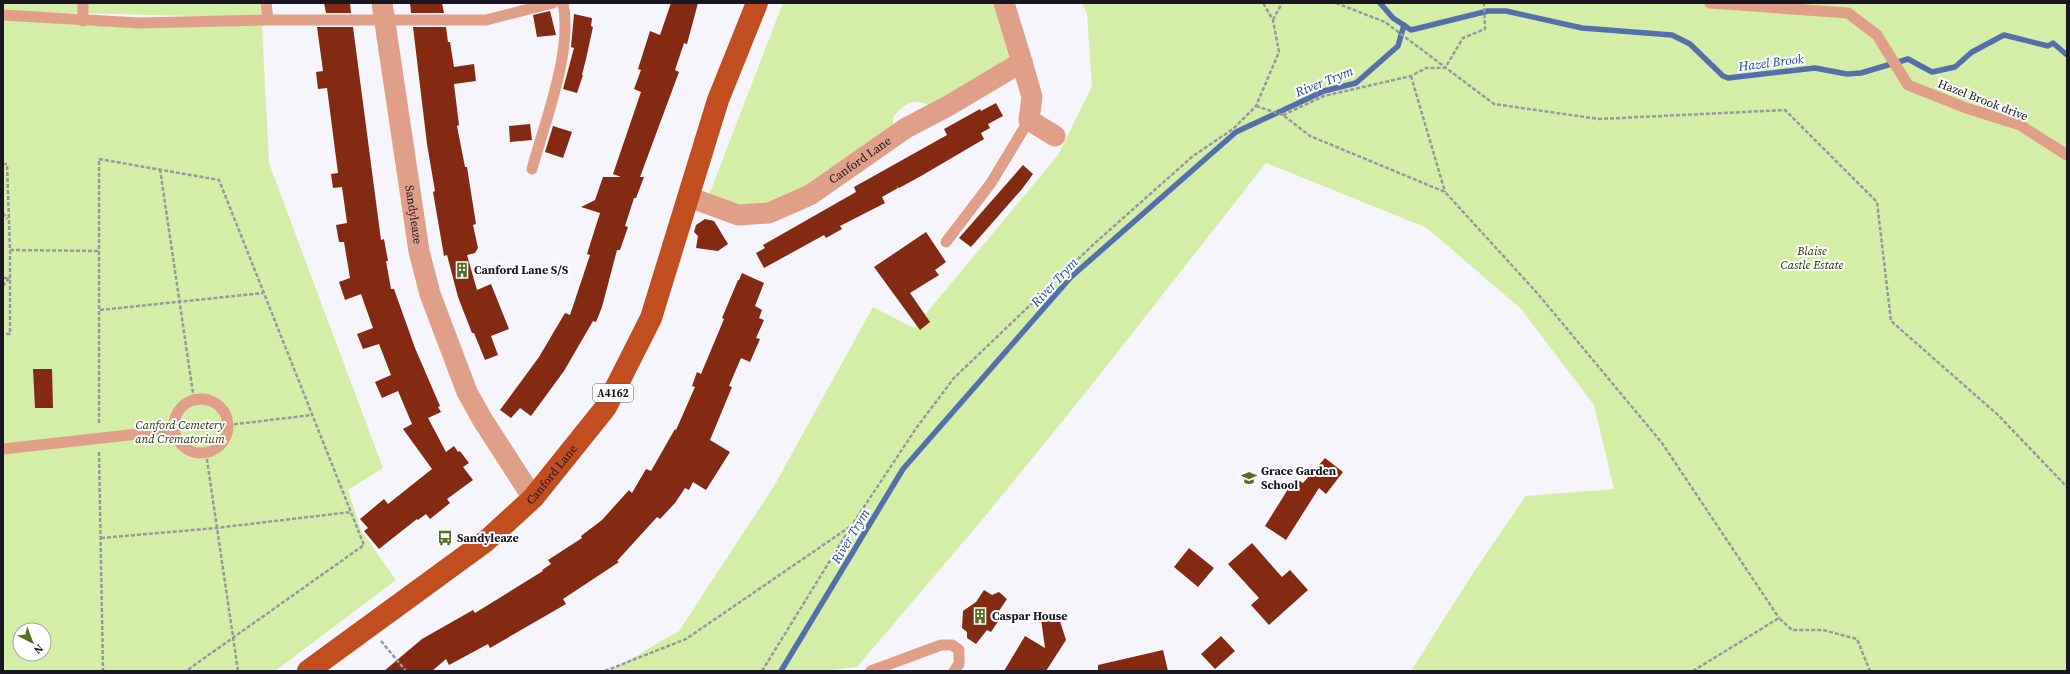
<svg xmlns="http://www.w3.org/2000/svg" width="2070" height="674" font-family="'Source Serif 4',serif">
  <style>
    .green { fill: #d5eea7; fill-rule: evenodd }
    .lines { fill: none; stroke-linecap: round; stroke-linejoin: round }
    .stream { stroke: #5470ac; stroke-width: 5.5 }
    .building { fill: #842912 }
    .path { stroke: #98969e; stroke-width: 2.5; stroke-dasharray: 4 2; stroke-linecap: butt }
    .lane { stroke: #e09f88; stroke-width: 11 }
    .street { stroke: #e09f88; stroke-width: 21 }
    .primary { stroke: #c24e1f; stroke-width: 22 }
    .labels { text-anchor: middle; stroke-width: 4; stroke-linejoin: round; paint-order: stroke }
    .shield { fill: #fff; stroke: #5e5c64; stroke-width: 1 }
    .shield-label { font-size: 11px; font-weight: bold; fill: #191621 }
    .street-label { font-size: 12px; fill: #191621; stroke: #fff }
    .park-label { font-size: 12px; font-style: italic; fill: #28340b; stroke: #fff }
    .poi-label { font-size: 12px; font-weight: bold; fill: #191621; stroke: #fff; text-anchor: start }
    .water-label { font-size: 13px; font-style: italic; fill: #1d46a4; stroke: #fff }
  </style>
  <rect width="100%" height="100%" fill="#f6f5fb"/>
  <path class="green" d="M 3,3 L 260,3 L 262,18 L 3,11 Z
    M 783,3 L 1000,3 L 1010,59 L 931,107 C 914,96 905,104 893,117 L 893,129 L 805,189 L 767,205 L 742,206 L 709,195 Z
    M 1082,3 L 2067,3 L 2067,671 L 1411,671 L 1475,570 L 1526,496 L 1614,489 L 1594,405 L 1521,309 L 1427,228 L 1266,163 L 1083,396 L 982,520 L 857,667 L 823,671 L 610,671 L 679,631 L 774,486 L 873,307 L 914,328 L 1058,155 L 1092,86 L 1087,14 Z
    M 3,19 L 83,25 L 262,25 L 269,163 L 383,468 L 348,490 L 361,530 L 396,580 L 275,671 L 3,671 ZM 20,630 L 44,630 L 44,654 L 20,654 Z"/>
  <g class="lines">
    <path class="stream" d="M 1380,3 L 1393,18 L 1411,30 L 1488,11 L 1506,11 L 1582,28 L 1672,35 L 1690,44 L 1723,76 L 1728,78 L 1815,68 L 1847,74 L 1861,73 L 1908,59 L 1932,72 L 1955,67 L 1972,52 L 2004,35 L 2048,46 L 2053,43 L 2067,55
      M 781,671 L 903,469 L 1071,277 L 1236,132 L 1324,91 L 1356,83 L 1398,46 L 1404,25"/>
  </g>
  <path class="building" d="M 324,3 L 350,3 L 351,13 L 326,13 Z
    M 410,3 L 442,3 L 444,13 L 411,13 Z
    M 671,3 L 698,3 L 687,44 L 684,43 L 675,70 L 679,72 L 640,177 L 644,177 L 636,198 L 634,198 L 625,226 L 628,227 L 620,250 L 617,250 L 602,307 L 596,322 L 593,321 L 564,371 L 531,416 L 520,408 L 511,418 L 500,410 L 539,357 L 565,313 L 570,315 L 590,255 L 587,254 L 600,213 L 581,207 L 595,200 L 603,177 L 621,177 L 613,174 L 641,92 L 634,89 L 641,70 L 638,69 L 650,31 L 660,35 Z
    M 550,11 L 556,35 L 537,37 L 533,15 Z
    M 574,14 L 592,18 L 591,26 L 593,27 L 586,59 L 582,75 L 583,75 L 577,93 L 563,89 L 574,48 L 571,47 Z
    M 317,27 L 353,27 L 381,240 L 384,239 L 388,261 L 386,261 L 391,289 L 394,289 L 415,348 L 440,406 L 438,407 L 441,412 L 428,418 L 446,452 L 454,446 L 458,452 L 460,451 L 469,463 L 463,467 L 473,480 L 447,499 L 450,503 L 430,519 L 426,514 L 418,520 L 417,519 L 379,549 L 364,531 L 368,528 L 360,519 L 384,499 L 388,504 L 432,469 L 403,429 L 412,424 L 398,391 L 382,398 L 375,382 L 391,375 L 379,344 L 363,349 L 357,334 L 373,328 L 361,294 L 345,300 L 339,282 L 350,278 L 344,242 L 339,242 L 336,225 L 347,223 L 342,187 L 333,188 L 331,174 L 338,173 L 327,88 L 318,89 L 316,72 L 323,71 Z
    M 413,27 L 446,27 L 448,42 L 450,42 L 454,67 L 474,64 L 476,81 L 454,84 L 459,125 L 457,126 L 465,167 L 467,167 L 476,224 L 473,225 L 478,248 L 475,253 L 467,255 L 477,290 L 491,284 L 509,329 L 491,336 L 498,355 L 485,360 L 474,333 L 472,333 L 458,297 L 447,255 L 444,256 L 433,192 L 435,191 L 427,144 Z
    M 996,103 L 1003,116 L 988,124 L 990,128 L 981,133 L 984,139 L 921,176 L 899,188 L 896,186 L 898,188 L 882,197 L 885,203 L 840,226 L 842,229 L 826,238 L 824,235 L 764,268 L 756,253 L 765,248 L 763,245 L 856,192 L 854,187 L 947,135 L 944,129 L 980,109 L 981,111 Z
    M 530,124 L 532,140 L 510,142 L 509,126 Z
    M 553,126 L 572,132 L 563,158 L 545,152 Z
    M 1023,165 L 1033,174 L 1022,189 L 971,247 L 959,238 Z
    M 705,219 L 714,221 L 728,244 L 718,251 L 696,248 L 698,236 L 694,232 L 696,225 Z
    M 926,232 L 946,262 L 935,270 L 939,275 L 910,293 L 930,322 L 920,330 L 874,267 Z
    M 742,273 L 764,283 L 755,306 L 762,310 L 759,318 L 764,320 L 756,338 L 760,339 L 750,362 L 741,358 L 729,386 L 732,387 L 710,440 L 730,452 L 706,490 L 693,482 L 689,490 L 685,488 L 675,503 L 660,519 L 657,517 L 617,561 L 619,562 L 563,599 L 566,604 L 490,648 L 488,644 L 449,665 L 446,659 L 432,671 L 384,671 L 422,639 L 473,610 L 475,613 L 543,571 L 542,570 L 551,564 L 548,560 L 582,538 L 581,536 L 602,520 L 629,490 L 632,493 L 646,469 L 651,471 L 675,429 L 676,430 L 695,387 L 692,386 L 697,372 L 701,374 L 724,319 L 722,318 L 738,280 L 739,280 Z
    M 33,369 L 52,369 L 53,408 L 35,408 Z
    M 1325,458 L 1343,472 L 1326,494 L 1319,488 L 1286,540 L 1265,526 L 1295,478 L 1303,483 Z
    M 1252,543 L 1282,577 L 1290,570 L 1308,590 L 1269,625 L 1251,605 L 1259,598 L 1228,564 Z
    M 1189,548 L 1214,568 L 1198,587 L 1174,567 Z
    M 984,590 L 992,595 L 999,592 L 1007,599 L 995,617 L 999,620 L 991,632 L 987,630 L 976,644 L 967,638 L 967,632 L 962,628 L 963,611 L 976,602 Z
    M 1058,615 L 1066,640 L 1046,671 L 1004,671 L 1025,636 L 1045,648 L 1041,619 Z
    M 1221,636 L 1235,651 L 1215,669 L 1201,654 Z
    M 1163,650 L 1168,671 L 1098,671 L 1098,665 Z"/>
  <g class="lines">
    <path class="path" d="M 1336,3 L 1385,22 L 1494,104 L 1599,119 L 1785,110 L 1877,202 L 1891,321 L 1998,415 L 2067,487
      M 1273,20 L 1282,3
      M 1411,76 L 1445,192
      M 1256,106 L 1283,115 L 1310,136 L 1445,192 L 1538,294 L 1662,443 L 1779,618
      M 1283,115 L 1324,96 L 1411,76 L 1426,68 L 1445,68 L 1463,38 L 1485,29 L 1484,3
      M 3,164 L 7,164 L 10,250 L 10,334 L 3,334
      M 160,169 L 194,400
      M 3,213 L 7,219
      M 10,250 L 99,251
      M 3,278 L 9,278 L 3,286
      M 100,310 L 263,293
      M 99,423 L 99,159 L 219,180 L 364,545 L 186,671
      M 228,425 L 312,415
      M 99,452 L 103,671
      M 206,453 L 238,671
      M 101,538 L 216,528 L 351,512
      M 381,641 L 406,671
      M 605,671 L 686,639 L 851,526
      M 762,671 L 852,525 L 917,427 L 954,378 L 1095,243 L 1193,156 L 1233,129 L 1256,106 L 1279,52 L 1273,20 L 1263,3
      M 1693,671 L 1779,618 L 1792,630 L 1823,630 L 1857,639 L 1870,671"/>
    <path class="lane" d="M 83,3 L 83,21
      M 266,3 L 268,20
      M 1710,3 L 1848,13 L 1877,35 L 1908,85 L 1966,108 L 2020,125 L 2067,155
      M 3,15 L 139,23 L 268,20 L 486,20 L 553,3
      M 532,169 C 545,121 573,51 563,3
      M 946,242 L 991,183 L 1029,120
      M174 426a27 27 0 1 1 54 0a27 27 0 1 1-54 0Z
      M 3,449 L 174,430
      M 871,671 L 941,645 L 952,645 L 959,650 L 959,664 L 954,671"/>
    <g class="street">
      <path id="s1" d="M 382,3 L 419,251 L 430,294 L 467,392 L 482,419 L 533,498"/>
      <path d="M 1022,62 L 1032,97 L 1029,120 L 1055,136"/>
      <path id="s2" d="M 689,197 L 738,215 L 769,213 L 810,195 L 906,128 L 948,106 L 1022,62 L 1004,3"/>
    </g>
    <path class="primary" id="s3" d="M 308,671 L 486,541 L 533,498 L 606,407 L 651,318 L 718,100 L 757,3"/>
  </g>
  <defs>
    <g id="building-bare" transform="scale(1.2)"><path d="M-4-6H4V6H1V3H-1V6H-4ZM-2.5-4.3h1.7v1.8h-1.7ZM.8-4.3h1.7v1.8H.8ZM-2.5-1h1.7V.8h-1.7ZM.8-1h1.7V.8H.8Z" fill="#567023" stroke="#fff" stroke-width="2.5" paint-order="stroke"/></g>
    <g id="school-bare" transform="scale(1.2)"><path d="M0-5L7-2L0 1L-7-2ZM-4 1L0 2.5L4 1V4Q0 6-4 4Z" fill="#567023" stroke="#fff" stroke-width="2.5" paint-order="stroke"/></g>
    <g id="bus-bare" transform="scale(1.2)"><path d="M-5-6H5V4H4V6H2V4H-2V6H-4V4H-5ZM-3.5-4V0h7V-4ZM-3.5 1.2v1.5H-2V1.2ZM2 1.2v1.5H3.5V1.2Z" fill="#567023" stroke="#fff" stroke-width="2.5" paint-order="stroke"/></g>
  </defs>
  <g fill-rule="evenodd">
    <use href="#building-bare" x="462" y="270"/>
    <use href="#school-bare" x="1249" y="478"/>
    <use href="#bus-bare" x="445" y="538"/>
    <use href="#building-bare" x="980" y="616"/>
  </g>
  <g class="labels">
    <rect class="shield" x="593" y="384" width="40" height="18" rx="3"/>
    <g class="shield-label">
      <text x="613" y="397">A4162</text>
    </g>
    <g class="street-label">
      <text transform="translate(1983 100) rotate(21)" y="4">Hazel Brook drive</text>
      <text dy="4" stroke="none"><textPath href="#s2" startOffset="189">Canford Lane</textPath></text>
      <text dy="4" stroke="none"><textPath href="#s1" startOffset="214">Sandyleaze</textPath></text>
      <text dy="4" stroke="none"><textPath href="#s3" startOffset="314">Canford Lane</textPath></text>
    </g>
    <g class="park-label">
      <text x="1812" y="255">Blaise<tspan x="1812" dy="14">Castle Estate</tspan></text>
      <text x="180" y="429">Canford Cemetery<tspan x="180" dy="14">and Crematorium</tspan></text>
    </g>
    <g class="poi-label">
      <text x="474" y="274">Canford Lane S/S</text>
      <text x="1261" y="475">Grace Garden<tspan x="1261" dy="14">School</tspan></text>
      <text x="457" y="542">Sandyleaze</text>
      <text x="992" y="620">Caspar House</text>
    </g>
    <g class="water-label">
      <text transform="translate(1771 62) rotate(-7)" y="5">Hazel Brook</text>
      <text transform="translate(1324 81) rotate(-22)" y="5">River Trym</text>
      <text transform="translate(1054 282) rotate(-47)" y="5">River Trym</text>
      <text transform="translate(850 536) rotate(-59)" y="5">River Trym</text>
    </g>
  </g>
  <rect width="2070" height="674" fill="none" stroke="#191621" stroke-width="8"/>
  <g transform="translate(32 642) rotate(138)"><circle r="19" fill="#ffffff" stroke="#a3a2a6"/>
  <path d="M0-3L7 15L0 10L-7 15Z" fill="#567023"/>
  <text y="-6" font-size="11" font-weight="bold" text-anchor="middle" fill="#191621">N</text>
  </g>
</svg>
